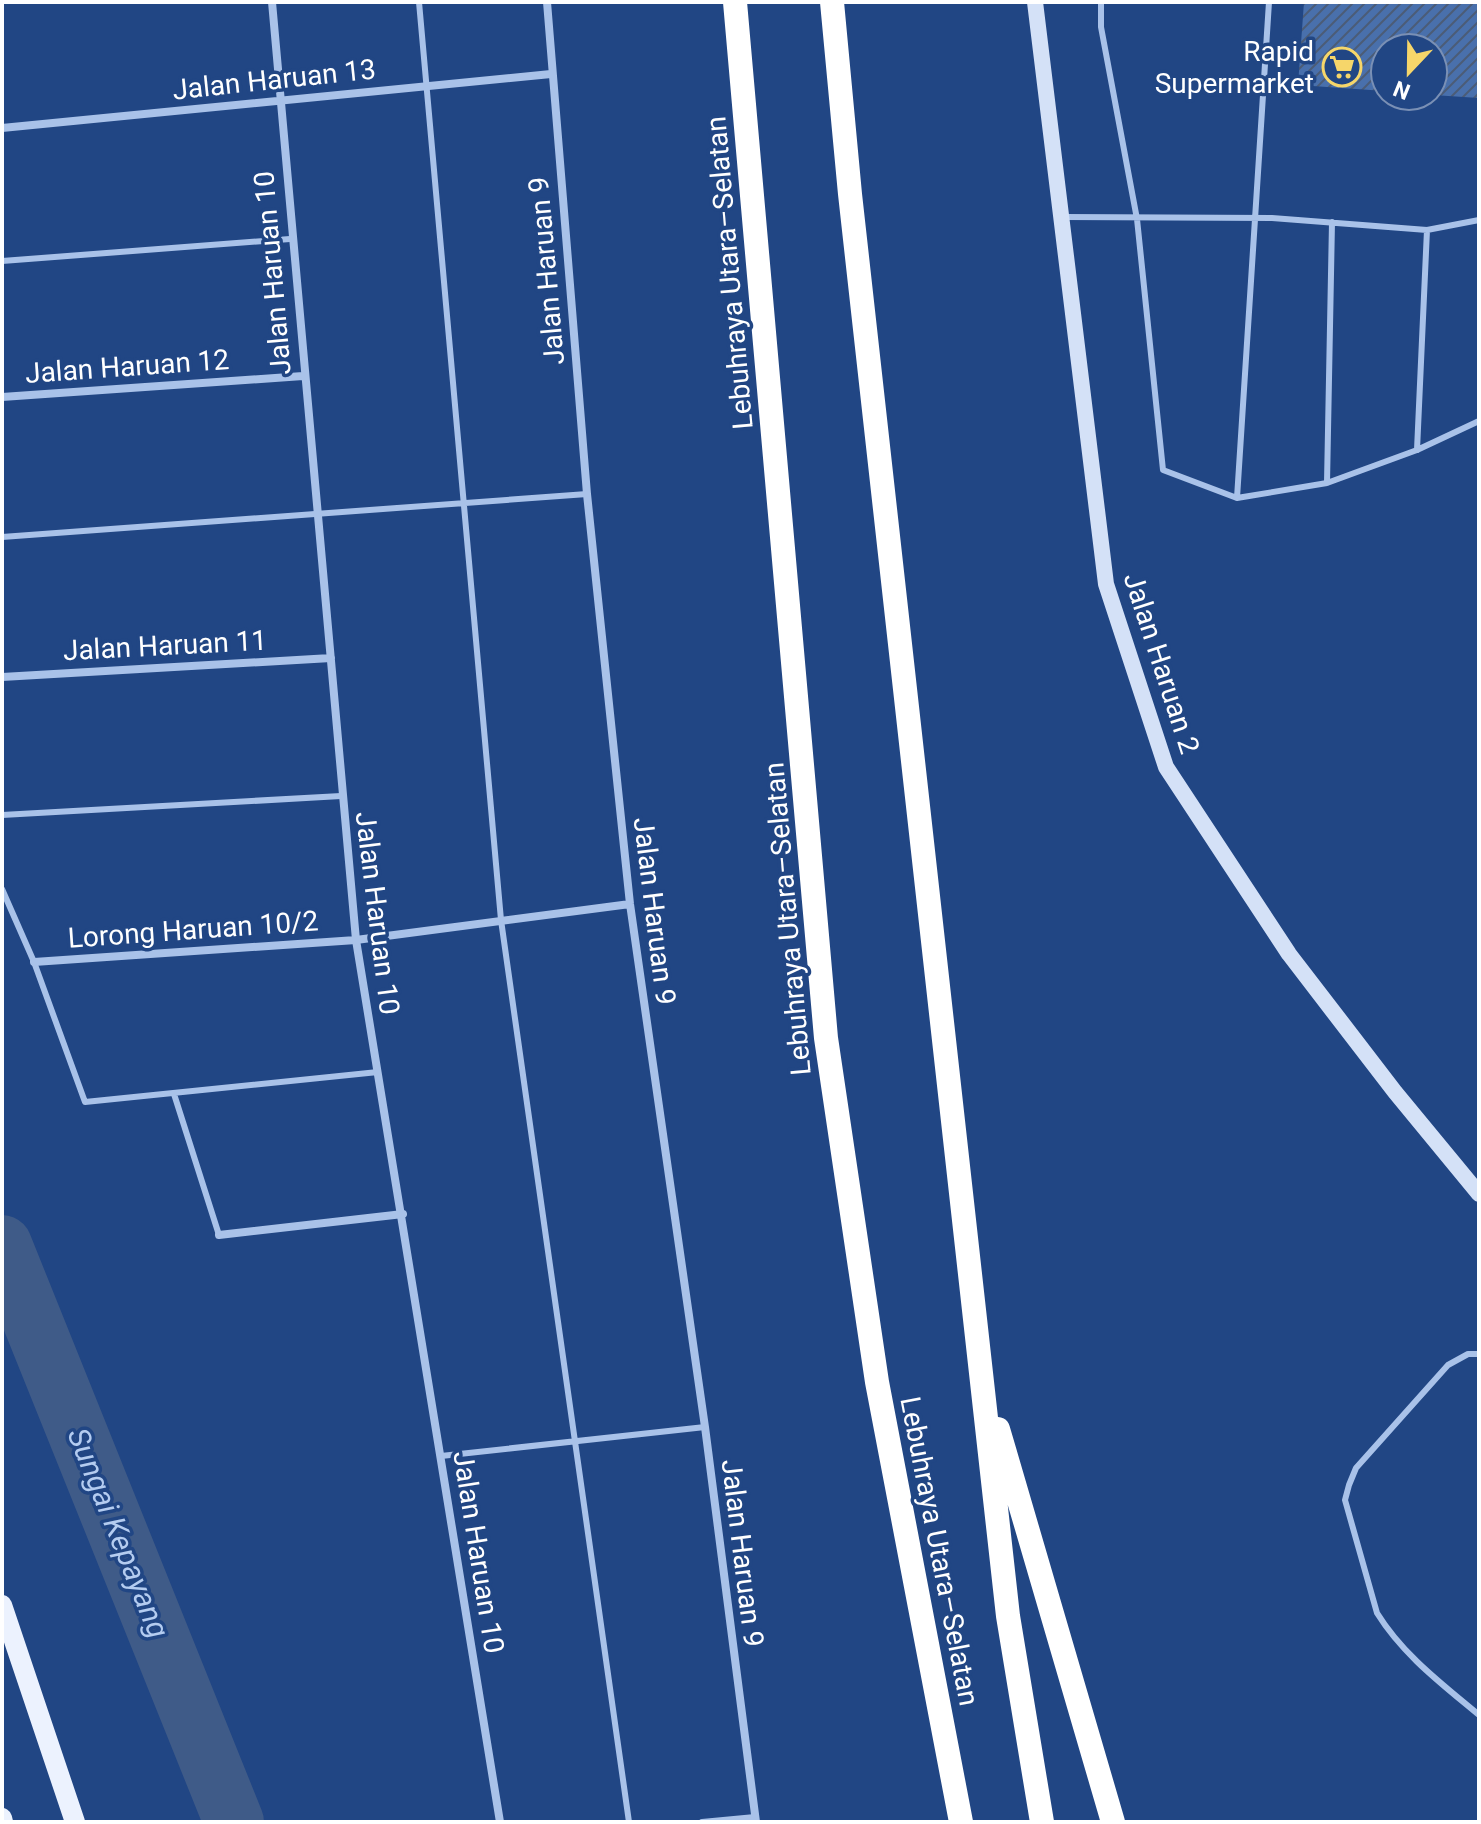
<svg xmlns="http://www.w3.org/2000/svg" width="1481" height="1824" font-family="Roboto,sans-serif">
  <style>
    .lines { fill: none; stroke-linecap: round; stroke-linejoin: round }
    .river { stroke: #3f5b88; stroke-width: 60 }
    .building { fill: url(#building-hatch) }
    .lane { stroke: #a9c2e9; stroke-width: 6 }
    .street { stroke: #a9c2e9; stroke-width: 8 }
    .secondary { stroke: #d4e1f7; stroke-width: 16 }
    .primary { stroke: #ecf2fe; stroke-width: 20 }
    .highway { stroke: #fff; stroke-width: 24 }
    .labels { text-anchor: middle; stroke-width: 7; stroke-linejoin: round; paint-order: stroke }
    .poi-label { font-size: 28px; fill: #fff; stroke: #214684; text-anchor: end }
    .street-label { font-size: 28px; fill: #fff; stroke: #214684 }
    .water-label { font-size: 30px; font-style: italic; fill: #b4ccf0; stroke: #214684 }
  </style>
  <defs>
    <pattern id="building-hatch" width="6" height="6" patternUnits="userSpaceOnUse" patternTransform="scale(2)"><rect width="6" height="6" fill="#4970ac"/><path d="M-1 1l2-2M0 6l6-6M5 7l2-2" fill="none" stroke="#4b5c77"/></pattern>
  </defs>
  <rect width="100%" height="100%" fill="#214684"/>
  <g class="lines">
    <path class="river" d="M 2,1245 L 234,1822"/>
  </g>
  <path class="building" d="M 1304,2 L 1479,2 L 1479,98 L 1433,95 L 1433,48 L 1385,48 L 1385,91 L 1298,85 Z"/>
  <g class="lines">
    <path class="lane" d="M 419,2 L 501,920 L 629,1822
      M 1101,2 L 1101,27 L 1137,219 L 1163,470 L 1237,498 L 1327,483 L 1417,450 L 1479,421
      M 1064,217 L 1272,218 L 1427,230 L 1479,220
      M 2,261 L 290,239
      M 1417,450 L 1427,230
      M 1327,483 L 1332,222
      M 1237,498 L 1269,2
      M 2,537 L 587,494
      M 2,815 L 341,796
      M 2,889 L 34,962 L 85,1102 L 378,1072
      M 174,1094 L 219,1235
      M 1479,1354 L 1468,1354 L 1448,1365 L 1356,1468 L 1349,1485 L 1345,1500 L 1377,1613 C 1403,1655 1442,1684 1479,1715
      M 441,1456 L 705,1427
      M 702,1822 L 755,1817"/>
    <path class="street" d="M 272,2 L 356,940 L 500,1822
      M 547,2 L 587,494 L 630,904 L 705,1427 L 756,1822
      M 2,128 L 551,74
      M 2,397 L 303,376
      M 2,677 L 331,658
      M 34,962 L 356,940 L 630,904
      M 219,1235 L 403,1214"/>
    <path class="secondary" d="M 1035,2 L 1106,584 L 1166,767 L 1289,954 L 1395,1092 L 1479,1194"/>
    <path class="primary" d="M 2,1605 L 75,1822
      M 2,1818 L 3,1822"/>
    <path class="highway" d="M 735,2 L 826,1038 L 877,1382 L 961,1822
      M 832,2 L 850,194 L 1008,1616 L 1042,1822
      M 998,1429 L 1113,1822"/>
  </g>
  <defs>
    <g id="supermarket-ring" transform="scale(2)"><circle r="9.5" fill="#214684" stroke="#f6d66a" stroke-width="1.5"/><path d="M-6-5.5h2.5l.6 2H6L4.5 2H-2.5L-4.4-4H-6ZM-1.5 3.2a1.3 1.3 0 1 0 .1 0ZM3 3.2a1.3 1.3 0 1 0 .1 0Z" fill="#f6d66a"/></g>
  </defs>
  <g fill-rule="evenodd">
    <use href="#supermarket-ring" x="1342" y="67"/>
  </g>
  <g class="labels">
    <g class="poi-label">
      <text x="1314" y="61">Rapid<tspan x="1314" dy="32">Supermarket</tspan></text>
    </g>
    <g class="street-label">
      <text transform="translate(274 79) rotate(-6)" y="10">Jalan Haruan 13</text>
      <text transform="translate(546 271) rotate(-95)" y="10">Jalan Haruan 9</text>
      <text transform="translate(272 273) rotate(-95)" y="10">Jalan Haruan 10</text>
      <text transform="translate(729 273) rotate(-95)" y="10">Lebuhraya Utara–Selatan</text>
      <text transform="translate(127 366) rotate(-4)" y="10">Jalan Haruan 12</text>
      <text transform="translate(165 645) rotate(-3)" y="10">Jalan Haruan 11</text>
      <text transform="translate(1162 663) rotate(72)" y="10">Jalan Haruan 2</text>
      <text transform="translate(655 911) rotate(83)" y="10">Jalan Haruan 9</text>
      <text transform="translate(378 913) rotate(83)" y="10">Jalan Haruan 10</text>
      <text transform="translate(787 919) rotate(-95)" y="10">Lebuhraya Utara–Selatan</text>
      <text transform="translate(193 929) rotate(-4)" y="10">Lorong Haruan 10/2</text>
      <text transform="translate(940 1551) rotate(79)" y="10">Lebuhraya Utara–Selatan</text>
      <text transform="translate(479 1552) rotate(81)" y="10">Jalan Haruan 10</text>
      <text transform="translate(743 1553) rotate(83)" y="10">Jalan Haruan 9</text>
    </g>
    <g class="water-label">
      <text transform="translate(118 1533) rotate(68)" y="10">Sungai Kepayang</text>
    </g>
  </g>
  <rect width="1481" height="1824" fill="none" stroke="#ffffff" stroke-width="8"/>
  <g transform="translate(1409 72) rotate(202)"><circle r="38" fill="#214684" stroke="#7a90b5" stroke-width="2"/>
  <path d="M0-6L14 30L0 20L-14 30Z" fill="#f6d66a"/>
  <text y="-12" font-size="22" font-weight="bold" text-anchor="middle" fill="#ffffff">N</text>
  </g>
</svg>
